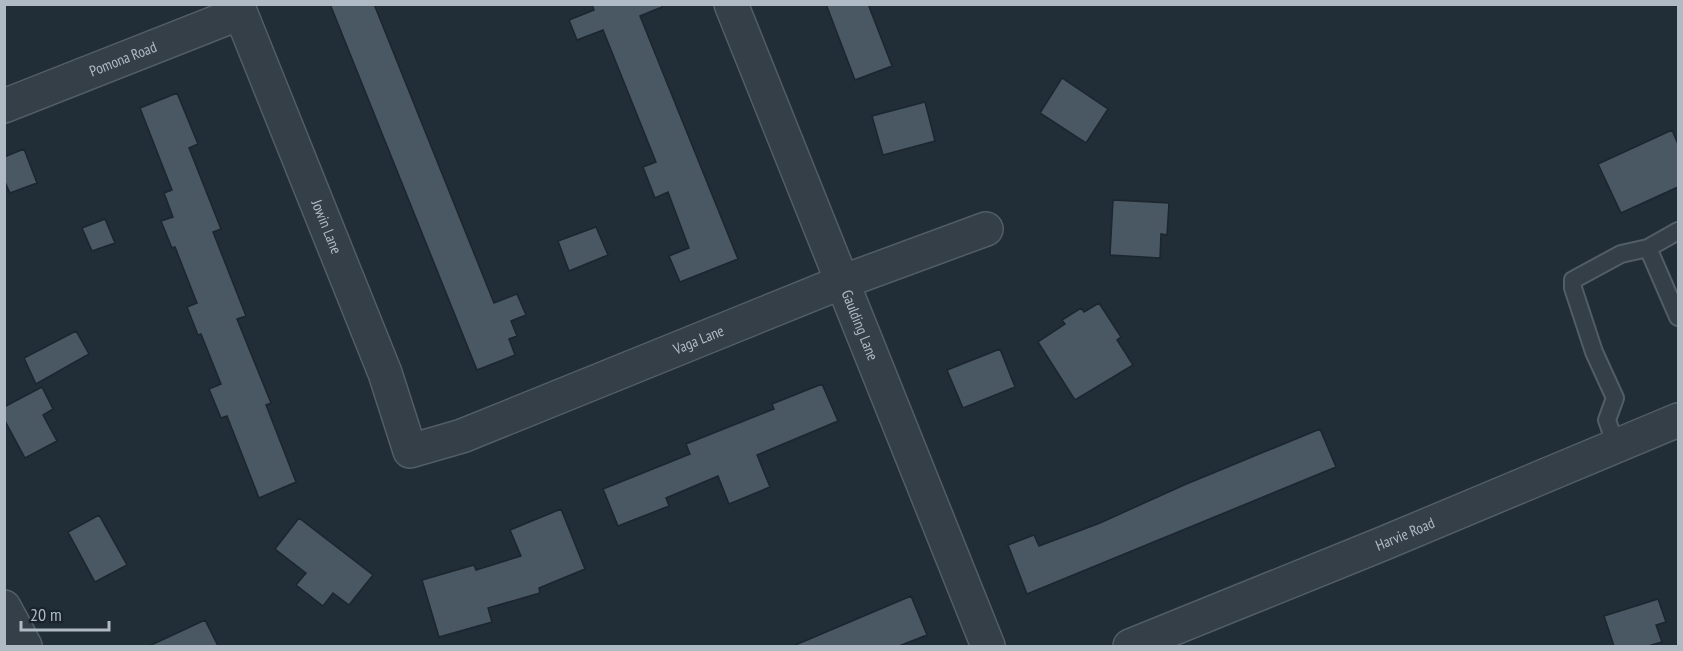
<svg xmlns="http://www.w3.org/2000/svg" width="1683" height="651" font-family="'PT Sans Narrow',sans-serif">
  <style>
    .building { fill: #495863; stroke: #1c262f; stroke-width: 1.5 }
    .lines { fill: none; stroke-linecap: round; stroke-linejoin: round }
    .service-casing { stroke: #525d66; stroke-width: 20 }
    .minor-casing { stroke: #525d66; stroke-width: 36 }
    .tertiary-casing { stroke: #525d66; stroke-width: 36 }
    .service { stroke: #343f48; stroke-width: 16 }
    .minor { stroke: #343f48; stroke-width: 33 }
    .tertiary { stroke: #343f48; stroke-width: 33 }
    .labels { text-anchor: middle; stroke-width: 4.5; stroke-linejoin: round; paint-order: stroke }
    .street-label { font-size: 15px; fill: #afbac5; stroke: #1a242c }
  </style>
  <rect width="100%" height="100%" fill="#212d37"/>
  <path class="building" d="M 330,4 L 374,4 L 494,303 L 517,294 L 526,315 L 511,321 L 517,336 L 509,339 L 515,355 L 477,370 Z
    M 592,4 L 661,4 L 662,7 L 640,16 L 738,259 L 680,282 L 669,256 L 689,248 L 668,192 L 655,198 L 643,167 L 656,162 L 603,30 L 577,40 L 569,20 L 594,10 Z
    M 826,4 L 868,4 L 892,66 L 855,80 Z
    M 1062,78 L 1108,109 L 1086,143 L 1040,113 Z
    M 177,93 L 198,144 L 189,148 L 221,229 L 213,232 L 246,316 L 237,319 L 271,403 L 266,405 L 296,482 L 259,498 L 227,416 L 221,418 L 209,389 L 221,384 L 201,334 L 198,335 L 187,307 L 197,303 L 175,247 L 172,248 L 161,221 L 173,217 L 164,193 L 172,190 L 140,108 Z
    M 925,102 L 935,141 L 883,155 L 872,116 Z
    M 1672,130 L 1678,144 L 1678,187 L 1621,213 L 1598,164 Z
    M 24,149 L 37,183 L 10,193 L 4,180 L 4,157 Z
    M 1113,200 L 1169,203 L 1167,235 L 1161,234 L 1160,258 L 1110,255 Z
    M 105,219 L 115,243 L 92,251 L 82,228 Z
    M 596,227 L 608,255 L 569,271 L 558,241 Z
    M 1099,303 L 1121,337 L 1117,340 L 1133,365 L 1075,400 L 1038,342 L 1065,324 L 1062,320 L 1081,308 L 1084,312 Z
    M 76,331 L 89,354 L 36,384 L 24,358 Z
    M 1000,349 L 1015,387 L 963,408 L 947,370 Z
    M 822,384 L 838,421 L 757,455 L 770,487 L 729,504 L 718,476 L 666,498 L 669,506 L 618,526 L 603,489 L 690,454 L 686,444 L 774,409 L 772,404 Z
    M 42,387 L 53,409 L 43,415 L 57,441 L 25,458 L 4,419 L 4,407 Z
    M 1320,429 L 1336,467 L 1027,594 L 1008,545 L 1034,535 L 1039,546 L 1100,523 L 1184,485 Z
    M 561,509 L 585,569 L 539,588 L 540,593 L 488,608 L 492,622 L 439,637 L 422,580 L 474,565 L 476,570 L 521,556 L 510,530 Z
    M 99,515 L 127,565 L 95,582 L 68,532 Z
    M 299,518 L 373,575 L 349,605 L 333,593 L 323,606 L 296,585 L 306,573 L 275,549 Z
    M 911,596 L 927,635 L 899,646 L 793,646 Z
    M 1658,599 L 1666,622 L 1656,625 L 1662,642 L 1648,646 L 1614,646 L 1604,616 Z
    M 205,620 L 218,646 L 149,646 Z"/>
  <g class="lines">
    <g class="service-casing">
      <path id="service" d="M 1648,248 L 1678,317
        M 1616,446 L 1607,420 L 1615,398 L 1594,352 L 1573,288 L 1573,280 L 1621,254 L 1648,248 L 1678,231"/>
    </g>
    <g class="minor-casing">
      <g id="minor">
        <path id="s1" d="M 237,4 L 385,373 L 410,451 L 462,436 L 842,282 L 986,229"/>
        <path id="s2" d="M 731,4 L 988,646"/>
        <path id="s3" d="M 4,106 L 240,13"/>
        <path d="M 4,607 L 25,646"/>
      </g>
    </g>
    <g class="tertiary-casing">
      <g id="tertiary">
        <path id="s4" d="M 1130,646 L 1382,544 L 1678,420"/>
      </g>
    </g>
    <use href="#service" class="service"/>
    <use href="#minor" class="minor"/>
    <use href="#tertiary" class="tertiary"/>
  </g>
  <g class="labels">
    <g class="street-label">
      <text dy="5" stroke="none"><textPath href="#s3" startOffset="128">Pomona Road</textPath></text>
      <text dy="5" stroke="none"><textPath href="#s1" startOffset="240">Jowin Lane</textPath></text>
      <text dy="5" stroke="none"><textPath href="#s2" startOffset="346">Gaulding Lane</textPath></text>
      <text dy="5" stroke="none"><textPath href="#s1" startOffset="789">Vaga Lane</textPath></text>
      <text dy="5" stroke="none"><textPath href="#s4" startOffset="297">Harvie Road</textPath></text>
    </g>
  </g>
  <rect width="1683" height="651" fill="none" stroke="#afbac5" stroke-width="12"/>
  <path d="M21 621v9h88v-9" fill="none" stroke="#afbac5" stroke-width="3"/>
  <text x="30" y="621" font-size="18" fill="#afbac5" stroke="#1a242c" stroke-width="4.5" paint-order="stroke">20 m</text>
</svg>
